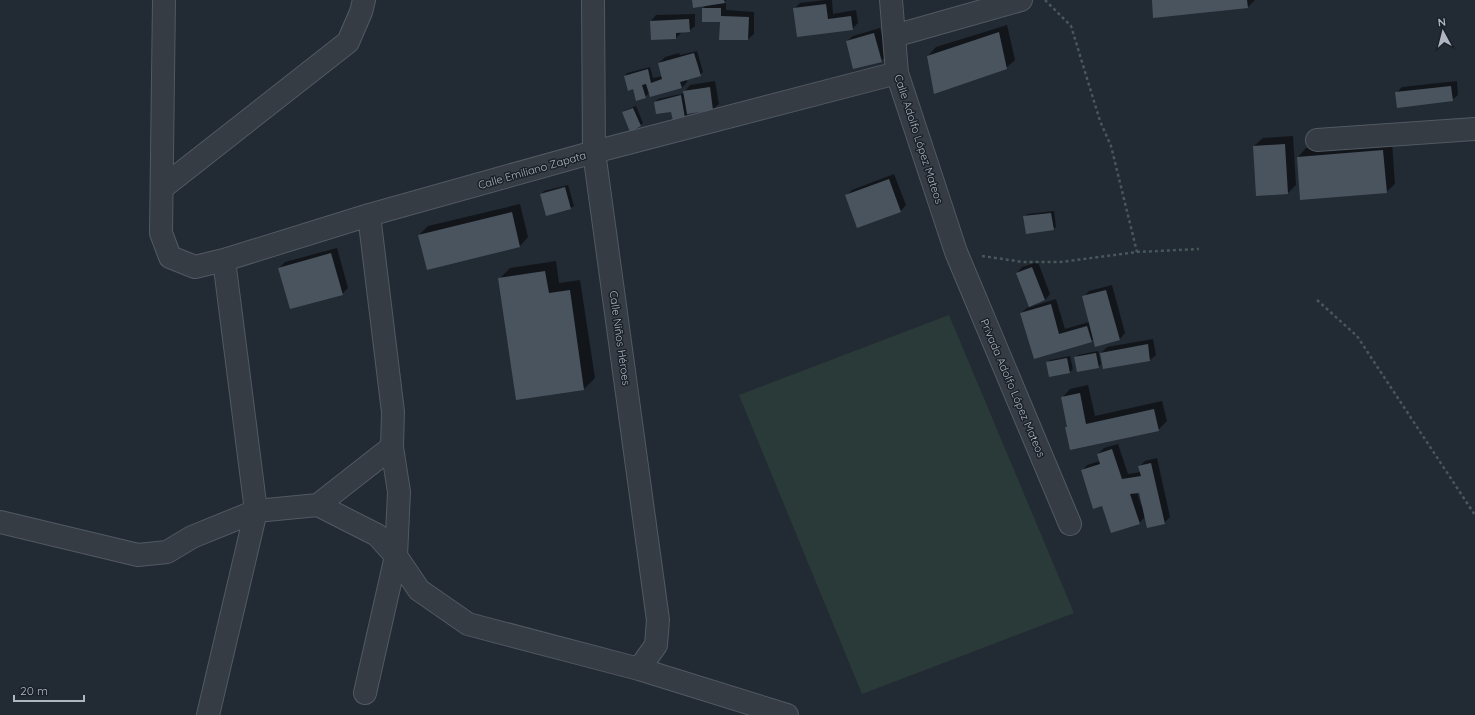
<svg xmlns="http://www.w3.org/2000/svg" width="1475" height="715" font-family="Quicksand,sans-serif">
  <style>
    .green { fill: #2a3a39 }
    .shadow { fill: #0007; fill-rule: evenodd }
    .building { fill: #4a545f }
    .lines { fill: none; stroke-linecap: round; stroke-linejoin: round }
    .minor-casing { stroke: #525962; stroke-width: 24 }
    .path { stroke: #485759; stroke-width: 2.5; stroke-dasharray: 3 3; stroke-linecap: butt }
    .minor { stroke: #353c44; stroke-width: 22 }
    .labels { text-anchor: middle; stroke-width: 3; stroke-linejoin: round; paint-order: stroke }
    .street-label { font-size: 11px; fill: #afb6c1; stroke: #1a2128 }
  </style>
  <rect width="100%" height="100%" fill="#222a33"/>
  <path class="green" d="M 949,315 L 1074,613 L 862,694 L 739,395 Z"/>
  <path class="shadow" d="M 693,0 L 726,0 L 724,3 L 726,3 L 726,10 L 754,12 L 754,34 L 748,39 L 721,21 L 703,21 L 703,8 L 706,5 Z
    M 825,0 L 832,0 L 833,14 L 856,10 L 858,23 L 852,29 L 794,9 L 800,3 Z
    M 1153,0 L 1255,0 L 1247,8 Z
    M 695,14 L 695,26 L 689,31 L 682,32 L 676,38 L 652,39 L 651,21 L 656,15 Z
    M 1007,25 L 1015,60 L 1006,68 L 928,56 L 936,47 Z
    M 880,28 L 887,55 L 881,61 L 847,41 L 853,36 Z
    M 697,51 L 703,72 L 700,75 L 687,79 L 687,82 L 682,88 L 649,93 L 645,97 L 634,88 L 625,76 L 627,73 L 650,67 L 653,78 L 663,76 L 659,63 L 665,57 L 679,53 L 680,55 Z
    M 715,81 L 719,104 L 713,109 L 687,113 L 687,115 L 684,117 L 655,102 L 658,99 L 685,93 L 685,91 L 690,85 Z
    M 1457,81 L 1458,95 L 1452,100 L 1396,93 L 1402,87 Z
    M 636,106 L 643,123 L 640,126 L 623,112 L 626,110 Z
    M 1293,136 L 1296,185 L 1288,193 L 1254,146 L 1263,138 Z
    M 1392,142 L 1395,184 L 1386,192 L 1301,199 L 1298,157 L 1306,148 Z
    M 894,174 L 906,205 L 901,211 L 846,196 L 852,190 Z
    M 568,185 L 574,206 L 571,208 L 547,215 L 541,194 L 544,191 Z
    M 520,204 L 528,237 L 520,246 L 419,235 L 428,226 Z
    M 1054,211 L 1056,227 L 1053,229 L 1025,217 L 1027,214 Z
    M 337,248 L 348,288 L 342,294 L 279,268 L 285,262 Z
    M 556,261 L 559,283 L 580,280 L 595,378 L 584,389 L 499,279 L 510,268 Z
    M 1038,262 L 1050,294 L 1045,300 L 1017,273 L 1022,267 Z
    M 1112,285 L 1125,333 L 1120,339 L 1094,339 L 1091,341 L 1034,358 L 1021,313 L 1027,308 L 1056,299 L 1065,329 L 1089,322 L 1083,297 L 1089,291 Z
    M 1153,339 L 1156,355 L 1150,360 L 1101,353 L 1107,347 Z
    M 1098,351 L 1101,364 L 1098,367 L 1076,358 L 1078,355 Z
    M 1070,356 L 1073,369 L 1070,372 L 1050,376 L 1047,363 L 1050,360 Z
    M 1088,385 L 1095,416 L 1162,401 L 1167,421 L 1158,430 L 1066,428 L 1068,425 L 1062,398 L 1070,389 Z
    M 1118,444 L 1128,474 L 1141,472 L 1140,466 L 1145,461 L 1157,458 L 1170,517 L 1164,523 L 1146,516 L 1139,523 L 1103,505 L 1082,471 L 1087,465 L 1100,461 L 1098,454 L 1104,448 ZM 1137,492 L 1140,492 L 1143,505 L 1141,505 Z"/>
  <path class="building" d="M 692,0 L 724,0 L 725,3 L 693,8 Z
    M 1152,0 L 1247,0 L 1248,8 L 1153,18 Z
    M 826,4 L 828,19 L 851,16 L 853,30 L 797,37 L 793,8 Z
    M 702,8 L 721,8 L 721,16 L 749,17 L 748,40 L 719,40 L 720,22 L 702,22 Z
    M 689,19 L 690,32 L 676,33 L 676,39 L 651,40 L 650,21 Z
    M 999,32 L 1007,69 L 934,94 L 927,56 Z
    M 874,33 L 882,62 L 853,69 L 846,41 Z
    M 694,53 L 701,76 L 680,82 L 682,88 L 650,97 L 646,84 L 642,85 L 646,98 L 636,101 L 633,89 L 628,91 L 624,76 L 648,69 L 651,83 L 662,79 L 658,63 Z
    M 1451,86 L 1453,101 L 1397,108 L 1395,92 Z
    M 710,87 L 713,110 L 687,114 L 683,91 Z
    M 681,95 L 685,118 L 673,121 L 671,112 L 656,114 L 654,102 Z
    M 633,108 L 641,126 L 630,132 L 622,112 Z
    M 1285,144 L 1288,194 L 1256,196 L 1253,146 Z
    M 1383,150 L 1387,193 L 1300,200 L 1297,157 Z
    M 889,179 L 901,212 L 857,228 L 845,195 Z
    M 565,187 L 571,209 L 546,216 L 540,194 Z
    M 512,212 L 520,247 L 427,270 L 418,235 Z
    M 1051,213 L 1054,230 L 1026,234 L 1023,216 Z
    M 331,253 L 343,295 L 290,309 L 278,268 Z
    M 1032,267 L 1045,300 L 1029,307 L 1016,273 Z
    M 545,271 L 549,293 L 570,290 L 584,390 L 516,400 L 498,278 Z
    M 1106,290 L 1120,340 L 1095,347 L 1082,296 Z
    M 1051,304 L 1059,334 L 1087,326 L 1092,342 L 1034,359 L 1020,313 Z
    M 1148,344 L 1150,361 L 1103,369 L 1100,353 Z
    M 1096,353 L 1099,368 L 1077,372 L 1074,357 Z
    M 1067,358 L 1070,373 L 1049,377 L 1046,362 Z
    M 1080,393 L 1086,424 L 1154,409 L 1159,431 L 1070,450 L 1065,427 L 1067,427 L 1061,397 Z
    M 1112,449 L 1122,479 L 1141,476 L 1138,466 L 1151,463 L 1165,524 L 1147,528 L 1139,493 L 1130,494 L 1140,524 L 1111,533 L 1102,506 L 1093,509 L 1081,470 L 1100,464 L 1097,454 Z"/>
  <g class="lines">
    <g class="minor-casing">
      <path id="minor" d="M 164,0 L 161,233 L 170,257 L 195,267 L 224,260 L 369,215 L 594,152 L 897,73
        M 593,0 L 594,152 L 658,620 L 656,645 L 639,669
        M 891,0 L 897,73 L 956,252 L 1070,524
        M 894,36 L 1021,0
        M 1317,140 L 1475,129
        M 162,188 L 348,42 L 361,12 L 364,0
        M 318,505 L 377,535 L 396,556 L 419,590 L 468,624 L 639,669 L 787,715
        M 0,522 L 138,555 L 167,552 L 192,537 L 256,511 L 318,505 L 392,447
        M 365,693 L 396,556 L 399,492 L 392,447 L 393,412 L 369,215
        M 208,715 L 256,511 L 224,260"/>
    </g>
    <path class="path" d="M 1045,0 L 1071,26 L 1100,121 L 1111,146 L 1137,252
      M 982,256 L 1023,262 L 1061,262 L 1137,252 L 1199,249
      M 1317,300 L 1357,336 L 1475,515"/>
    <use href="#minor" class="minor"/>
  </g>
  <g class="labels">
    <g class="street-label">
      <text transform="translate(919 139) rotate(72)" y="4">Calle Adolfo López Mateos</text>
      <text transform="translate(532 170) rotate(-16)" y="4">Calle Emiliano Zapata</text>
      <text transform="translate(620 338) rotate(82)" y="4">Calle Niños Héroes</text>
      <text transform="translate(1013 388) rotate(67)" y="4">Privada Adolfo López Mateos</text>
    </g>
  </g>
  <g transform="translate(1443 32) rotate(353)" stroke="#1a2128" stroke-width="3" paint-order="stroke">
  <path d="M0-3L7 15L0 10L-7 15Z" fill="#afb6c1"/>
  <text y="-6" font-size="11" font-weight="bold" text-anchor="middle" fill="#afb6c1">N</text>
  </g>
  <path d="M14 695v6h70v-6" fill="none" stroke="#afb6c1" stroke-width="2"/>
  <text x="20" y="695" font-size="12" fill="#afb6c1" stroke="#1a2128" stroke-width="3" paint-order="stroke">20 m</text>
</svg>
